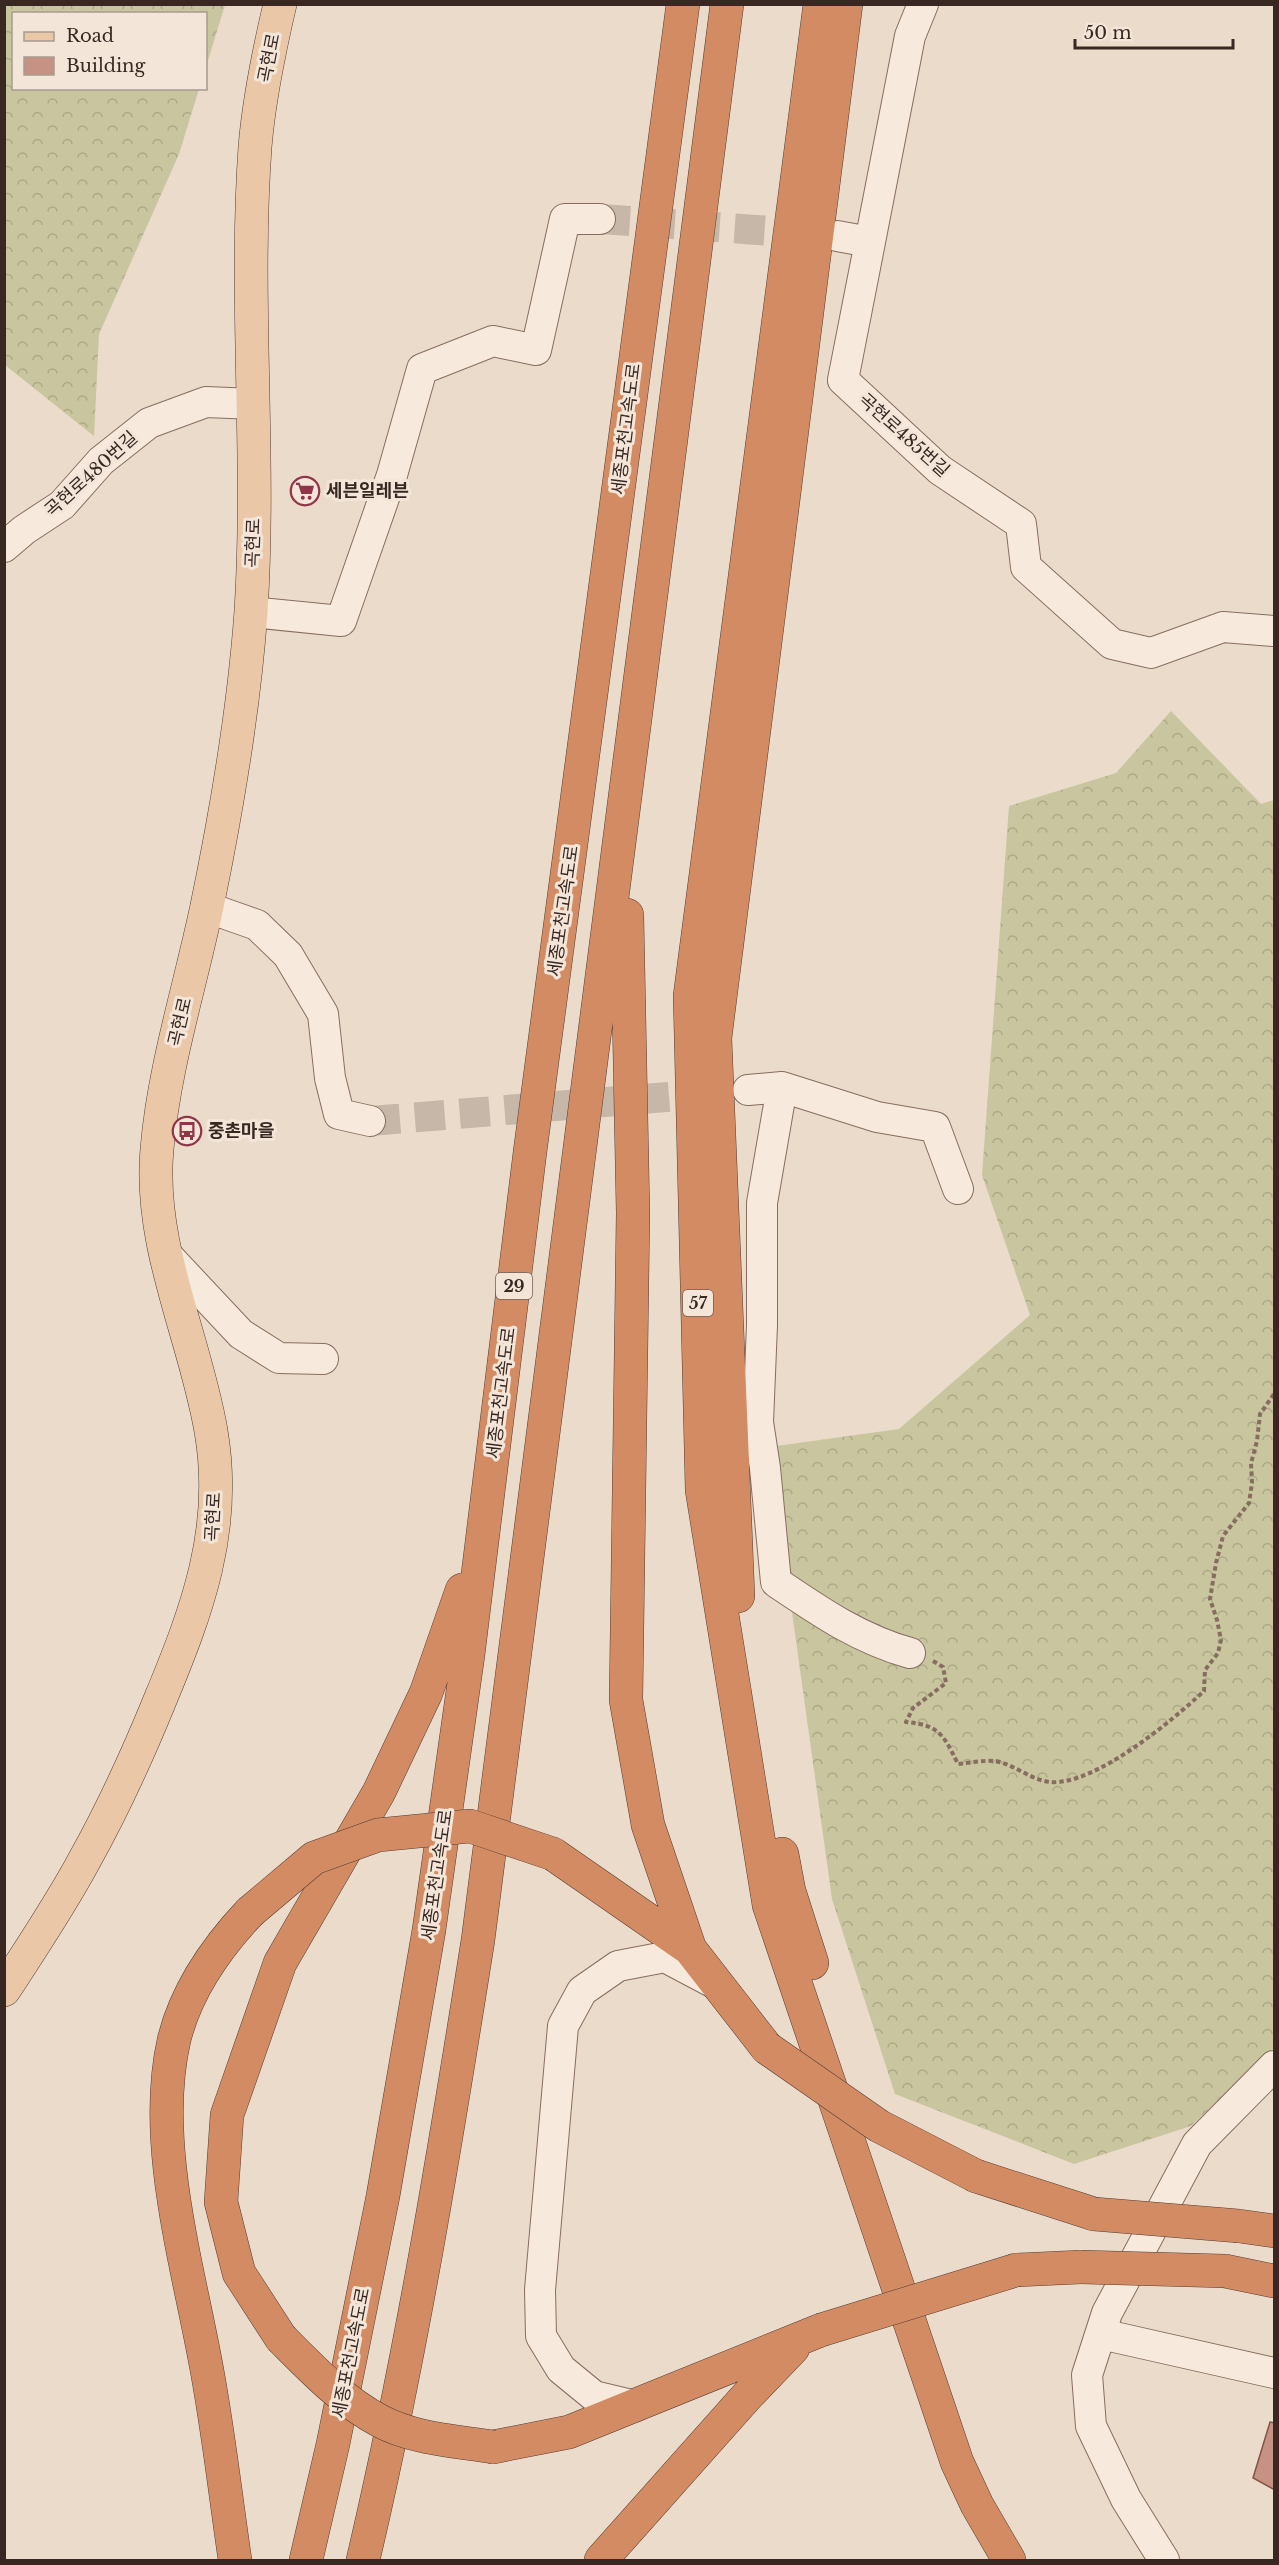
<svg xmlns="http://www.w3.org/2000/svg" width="1279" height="2565" font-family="'Libre Baskerville','Noto Sans KR',serif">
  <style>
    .forest { fill: url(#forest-crowns) }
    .building { fill: #c69283; stroke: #845347; stroke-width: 1.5 }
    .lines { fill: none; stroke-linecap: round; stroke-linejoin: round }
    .minor-tunnel { stroke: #c7b7a8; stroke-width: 30; stroke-dasharray: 30 15; stroke-linecap: butt }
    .minor-casing { stroke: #876d60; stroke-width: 32 }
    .major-casing { stroke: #553c33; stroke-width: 34 }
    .highway-casing { stroke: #553c33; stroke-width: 34 }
    .path { stroke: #876d60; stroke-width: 4; stroke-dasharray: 4.5 3; stroke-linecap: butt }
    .minor { stroke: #f7eadd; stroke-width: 30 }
    .major { stroke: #eac7a6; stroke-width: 33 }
    .highway { stroke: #d28b63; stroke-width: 33 }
    .highway-bridge-casing { stroke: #553c33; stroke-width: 34; stroke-linecap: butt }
    .highway-bridge { stroke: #d28b63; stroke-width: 33 }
    .labels { text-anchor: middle; stroke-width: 6; stroke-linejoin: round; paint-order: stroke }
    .shield { fill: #f3e6d9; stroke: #716159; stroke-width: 1.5 }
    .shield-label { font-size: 16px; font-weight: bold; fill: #392822 }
    .street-label { font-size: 18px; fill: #392822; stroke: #f3e6d9 }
    .poi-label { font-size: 18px; font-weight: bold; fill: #392822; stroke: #f3e6d9; text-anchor: start }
  </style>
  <defs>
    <pattern id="forest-crowns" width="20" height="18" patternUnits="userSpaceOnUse" patternTransform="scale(1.5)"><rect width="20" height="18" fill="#c9c59e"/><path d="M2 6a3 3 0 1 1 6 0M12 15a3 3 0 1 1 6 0" fill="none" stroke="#ada988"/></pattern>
  </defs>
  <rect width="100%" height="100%" fill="#ebdbca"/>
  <path class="forest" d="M 4,5 L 225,5 L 206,67 L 206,14 L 14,14 L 14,88 L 199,89 L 179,154 L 99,334 L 94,436 L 5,365 Z
    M 1171,711 L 1261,804 L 1274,800 L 1274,2048 L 1191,2126 L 1074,2164 L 895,2094 L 832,1899 L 769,1447 L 899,1429 L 1030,1315 L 982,1175 L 1009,806 L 1116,773 Z"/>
  <path class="building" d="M 1270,2422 L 1275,2423 L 1275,2490 L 1253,2478 Z"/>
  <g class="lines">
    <path class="minor-tunnel" d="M 600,219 L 815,234
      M 370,1121 L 717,1093"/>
    <g class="minor-casing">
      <path id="minor" d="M 837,236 L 870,242 L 843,380 L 940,470 L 1021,524 L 1026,567 L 1112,644 L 1151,653 L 1223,627 L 1274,631
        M 870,242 L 910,36 L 923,4
        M 4,547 L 24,530 L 62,505 L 101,461 L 149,423 L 206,402 L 254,404
        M 251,612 L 341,621 L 392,475 L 422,369 L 493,341 L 536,350 L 565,219 L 600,219
        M 206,907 L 257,925 L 288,955 L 323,1014 L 330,1078 L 339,1114 L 370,1121
        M 782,1087 L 877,1117 L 935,1127 L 958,1189
        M 748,1090 L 782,1087 L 762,1203 L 762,1325 L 758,1422 L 765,1468 L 776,1582 C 819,1611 859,1639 910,1653
        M 165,1253 L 241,1334 L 279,1358 L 323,1359
        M 1101,2334 L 1274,2373
        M 636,2406 L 594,2396 L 561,2369 L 541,2336 L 540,2290 L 563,2026 L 582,1991 L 618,1966 L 665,1957 L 718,1985
        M 1164,2560 L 1126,2499 L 1091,2426 L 1087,2375 L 1107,2313 L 1197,2144 L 1274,2066"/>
    </g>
    <g class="major-casing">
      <path id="major" d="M 4,1990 C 32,1947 61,1904 85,1859 C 114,1807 138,1754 160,1700 C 197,1611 228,1529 211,1431 C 195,1337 148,1246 157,1149 C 164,1067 190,987 207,906 C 227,809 244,710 251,611 C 261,456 244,301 255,147 C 259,99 269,51 280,4"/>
    </g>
    <g class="highway-casing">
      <path id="highway" d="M 820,4 L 690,996 L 702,1490 L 769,1905 L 957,2462 L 977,2505 L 1009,2560
        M 627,915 L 633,1213 L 626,1700 L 648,1825 L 690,1949 L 767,2048
        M 738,1596 L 715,1038 L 846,4
        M 553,1854 L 690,1949
        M 782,1854 L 789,1891 L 812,1963
        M 976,2176 L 1094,2214
        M 1239,2226 L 1274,2231
        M 1016,2270 L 1081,2267
        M 1225,2271 L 1274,2281
        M 281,2338 L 239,2273 L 221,2202 L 227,2115 L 280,1963 L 379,1792 L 426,1693 L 462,1590
        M 493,2447 L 569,2432 L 821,2330
        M 235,2560 C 226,2499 219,2437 208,2376 C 190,2272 150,2145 174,2040 C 186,1991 216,1948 250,1912
        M 306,2560 L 333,2444 L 383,2196 L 429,1930 L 468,1655 L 530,1152 L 683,4
        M 363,2560 C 411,2356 445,2148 478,1940 L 727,4
        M 601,2560 L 747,2396 L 793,2348"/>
    </g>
    <path class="path" d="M 933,1661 L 943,1667 L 946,1683 L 913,1708 L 906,1722 C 940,1725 944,1736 958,1764 C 969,1763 982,1760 994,1761 C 1013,1763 1030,1780 1050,1782 C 1094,1786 1172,1721 1204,1691 L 1205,1670 L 1218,1653 L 1221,1640 L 1217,1620 L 1210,1599 L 1216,1563 L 1223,1536 L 1249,1503 L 1252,1483 L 1251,1463 L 1257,1441 L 1260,1414 L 1274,1394"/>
    <use href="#minor" class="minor"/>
    <use href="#major" class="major"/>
    <use href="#highway" class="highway"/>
    <g class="highway-bridge-casing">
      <path id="highway-bridge" d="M 250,1912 L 314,1858 L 378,1835 L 470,1826 L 553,1854
        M 767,2048 L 879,2126 L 976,2176
        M 1094,2214 L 1239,2226
        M 1081,2267 L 1225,2271
        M 821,2330 L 1016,2270
        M 281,2338 C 312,2369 341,2400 380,2421 C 414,2439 456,2441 493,2447"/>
    </g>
    <use href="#highway-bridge" class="highway-bridge"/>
  </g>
  <defs>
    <g id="supermarket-ring" transform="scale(1.5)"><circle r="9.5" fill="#f3e6d9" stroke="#913548" stroke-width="1.5"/><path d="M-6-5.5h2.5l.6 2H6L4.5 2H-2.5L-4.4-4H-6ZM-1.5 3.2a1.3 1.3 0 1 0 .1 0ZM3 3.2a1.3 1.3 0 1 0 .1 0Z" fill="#913548"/></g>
    <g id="bus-ring" transform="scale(1.5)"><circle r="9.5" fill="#f3e6d9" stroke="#913548" stroke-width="1.5"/><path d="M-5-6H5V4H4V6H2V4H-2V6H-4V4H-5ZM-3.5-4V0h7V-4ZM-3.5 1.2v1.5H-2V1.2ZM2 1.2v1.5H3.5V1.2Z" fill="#913548"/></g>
  </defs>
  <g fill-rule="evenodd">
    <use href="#supermarket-ring" x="305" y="491"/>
    <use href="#bus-ring" x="187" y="1131"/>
  </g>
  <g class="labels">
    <g class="shield">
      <rect x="496" y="1273" width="36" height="26" rx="4.5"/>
      <rect x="683" y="1290" width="30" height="26" rx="4.5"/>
    </g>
    <g class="shield-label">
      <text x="514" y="1292">29</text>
      <text x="698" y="1309">57</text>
    </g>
    <g class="street-label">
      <text transform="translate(269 58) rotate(-79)" y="6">곡현로</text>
      <text transform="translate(626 429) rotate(-83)" y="6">세종포천고속도로</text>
      <text transform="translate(904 435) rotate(42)" y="6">곡현로485번길</text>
      <text transform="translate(91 474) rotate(-42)" y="6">곡현로480번길</text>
      <text transform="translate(253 543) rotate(-88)" y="6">곡현로</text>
      <text transform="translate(563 911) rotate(-82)" y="6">세종포천고속도로</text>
      <text transform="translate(180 1022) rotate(-77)" y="6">곡현로</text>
      <text transform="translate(501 1393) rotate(-83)" y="6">세종포천고속도로</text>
      <text transform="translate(213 1517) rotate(-87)" y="6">곡현로</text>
      <text transform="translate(437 1875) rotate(-82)" y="6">세종포천고속도로</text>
      <text transform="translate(351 2353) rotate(-79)" y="6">세종포천고속도로</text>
    </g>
    <g class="poi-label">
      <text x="326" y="497">세븐일레븐</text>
      <text x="208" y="1137">중촌마을</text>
    </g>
  </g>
  <rect width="1279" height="2565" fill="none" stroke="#392822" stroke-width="12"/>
  <rect x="12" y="12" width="195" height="78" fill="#f3e6d9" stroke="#a99a90" stroke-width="1.5"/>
  <rect x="24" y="32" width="30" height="9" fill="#eac7a6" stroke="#a99a90" stroke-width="1.5"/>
  <text x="66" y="42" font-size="18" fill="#392822">Road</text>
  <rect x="24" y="57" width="30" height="18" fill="#c69283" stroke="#a99a90" stroke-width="1.5"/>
  <text x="66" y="72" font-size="18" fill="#392822">Building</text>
  <path d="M1075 39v9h158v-9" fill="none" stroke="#392822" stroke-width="3"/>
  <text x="1084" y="39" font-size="18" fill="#392822" stroke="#f3e6d9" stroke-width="4.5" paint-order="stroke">50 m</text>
</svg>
